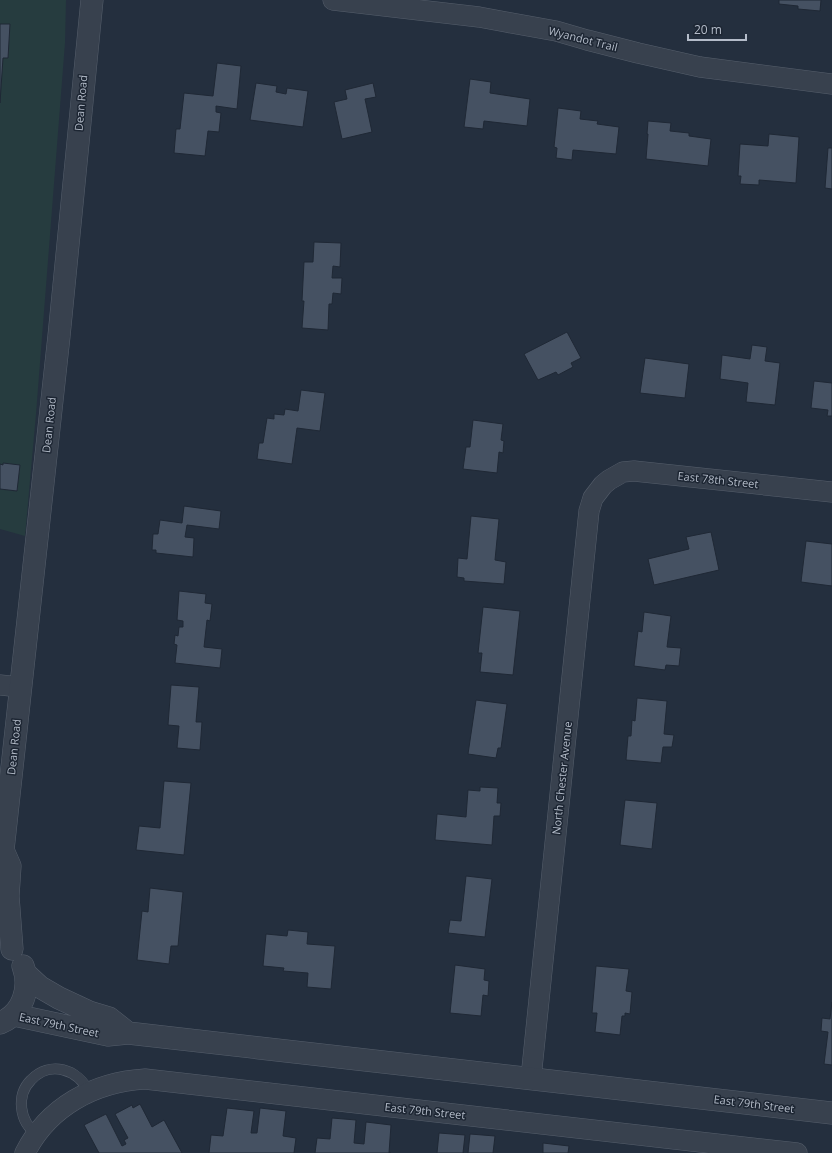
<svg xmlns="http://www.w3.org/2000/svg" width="832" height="1153" font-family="'Open Sans',sans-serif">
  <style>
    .green { fill: #263c3f }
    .building { fill: #455162; stroke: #1f2835 }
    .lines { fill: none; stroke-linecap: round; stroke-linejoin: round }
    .service-casing { stroke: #565f6c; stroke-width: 11 }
    .minor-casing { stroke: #565f6c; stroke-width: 21 }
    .tertiary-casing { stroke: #565f6c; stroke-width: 23 }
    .service { stroke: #38414e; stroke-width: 10 }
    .minor { stroke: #38414e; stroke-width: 20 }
    .tertiary { stroke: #38414e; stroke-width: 22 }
    .labels { text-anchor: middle; stroke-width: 3; stroke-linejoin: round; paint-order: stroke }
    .street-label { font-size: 11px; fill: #b4bcc9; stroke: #1d2633 }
  </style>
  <rect width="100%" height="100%" fill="#242f3e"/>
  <path class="green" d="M 0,0 L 66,0 L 65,43 L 36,414 L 25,536 L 0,529 Z"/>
  <path class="building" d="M 779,0 L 821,0 L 820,11 L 798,9 L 798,6 L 779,4 Z
    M 0,24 L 10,24 L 8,58 L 3,58 L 0,103 Z
    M 217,63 L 241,66 L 237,109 L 216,106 L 216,112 L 221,113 L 219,132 L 208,131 L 205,156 L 174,153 L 176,129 L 180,129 L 184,93 L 213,96 Z
    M 470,79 L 491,82 L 490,93 L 530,99 L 527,126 L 484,121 L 483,129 L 464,127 Z
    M 256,83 L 277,86 L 276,92 L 286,94 L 287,88 L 308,91 L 303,127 L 250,120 Z
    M 373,83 L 376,97 L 365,99 L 372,132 L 342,139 L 334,102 L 347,99 L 345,90 Z
    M 558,108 L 581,111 L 580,119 L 598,121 L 597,124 L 619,127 L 616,154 L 573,150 L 572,160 L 556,158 L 557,148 L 554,147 Z
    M 648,121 L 671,123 L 670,131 L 689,133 L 689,136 L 711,139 L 708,166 L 646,159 L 648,134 L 647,134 Z
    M 769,134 L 799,137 L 796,183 L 759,180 L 759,185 L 740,184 L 741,176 L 738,176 L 740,144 L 768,146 Z
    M 828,148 L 832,148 L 832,189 L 825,188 Z
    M 314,242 L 341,243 L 340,267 L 333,266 L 332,278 L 342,278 L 341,294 L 333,293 L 332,304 L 329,304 L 328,330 L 302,328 L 304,301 L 302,301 L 304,262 L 313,262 Z
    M 567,332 L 581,358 L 571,363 L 573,367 L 558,375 L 556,372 L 538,380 L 524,354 Z
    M 752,345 L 767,347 L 765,361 L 780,363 L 775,405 L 746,402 L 748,383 L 720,379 L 722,355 L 750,359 Z
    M 645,358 L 689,364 L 685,398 L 640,393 Z
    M 814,381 L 832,383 L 832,416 L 827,416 L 828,410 L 811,408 Z
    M 301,390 L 325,393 L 320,431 L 297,428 L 292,464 L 257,459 L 259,443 L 263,443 L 267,418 L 274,419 L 274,414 L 284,415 L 285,409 L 298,411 Z
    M 473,420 L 503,424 L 501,440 L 504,441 L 503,453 L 499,452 L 497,473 L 463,469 L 466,447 L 470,447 Z
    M 3,463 L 20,465 L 17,491 L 0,489 L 0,464 L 3,465 Z
    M 184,506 L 221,511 L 219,529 L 187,525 L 185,537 L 194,538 L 193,557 L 156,553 L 156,550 L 152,550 L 153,534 L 158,534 L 160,520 L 182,523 Z
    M 471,516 L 499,519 L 495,560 L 506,562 L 504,584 L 464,581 L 464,578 L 457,577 L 458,558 L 467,559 Z
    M 711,532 L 719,570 L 654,585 L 648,559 L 689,549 L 686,537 Z
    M 806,541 L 832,544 L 832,586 L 801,582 Z
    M 179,591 L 206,594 L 205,603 L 212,604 L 210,621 L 207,620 L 204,647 L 222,649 L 220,668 L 175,663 L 177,645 L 174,644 L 175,635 L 178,636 L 179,627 L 183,627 L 183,621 L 177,620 Z
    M 483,607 L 520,611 L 513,675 L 480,672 L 482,653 L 478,653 Z
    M 644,612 L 671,616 L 667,647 L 681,648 L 679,666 L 666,665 L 665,670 L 634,666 L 638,631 L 642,632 Z
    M 171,685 L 199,687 L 196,722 L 202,722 L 200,750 L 177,748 L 179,726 L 168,725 Z
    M 637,698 L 667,701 L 664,734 L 674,735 L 672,747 L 663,747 L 661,763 L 626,760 L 628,736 L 631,736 L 632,720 L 635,721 Z
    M 476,700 L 507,704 L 501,748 L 498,748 L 496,758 L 468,754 Z
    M 164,781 L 191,783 L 184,855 L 136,850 L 139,826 L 160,828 Z
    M 480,787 L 498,788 L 497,803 L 501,803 L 500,816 L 494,816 L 492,845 L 435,840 L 437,814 L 466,817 L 468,790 L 480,791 Z
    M 625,800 L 657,803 L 652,849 L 620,845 Z
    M 466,876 L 492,879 L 485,937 L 448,933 L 450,920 L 461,921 Z
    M 150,888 L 183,892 L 178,946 L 171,946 L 169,964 L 137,960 L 142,911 L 148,912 Z
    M 288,930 L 308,932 L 307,944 L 335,946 L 331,989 L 307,987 L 308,973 L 283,971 L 284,968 L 263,966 L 266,934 L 287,936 Z
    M 455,965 L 485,969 L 484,980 L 489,981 L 488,996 L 483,995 L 481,1016 L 450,1013 Z
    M 596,966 L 629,969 L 626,991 L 632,992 L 630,1014 L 625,1013 L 625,1016 L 622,1016 L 620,1035 L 595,1032 L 597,1013 L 592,1013 Z
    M 832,1002 L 832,1065 L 824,1064 L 828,1032 L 821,1031 L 822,1018 L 830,1019 Z
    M 140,1104 L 152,1127 L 164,1120 L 182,1153 L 99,1153 L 84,1125 L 106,1114 L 122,1146 L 126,1144 L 124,1140 L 128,1138 L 115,1114 L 132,1105 L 133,1108 Z
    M 227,1108 L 254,1111 L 251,1133 L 257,1133 L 260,1108 L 286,1111 L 283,1136 L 296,1138 L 294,1153 L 209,1153 L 211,1135 L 223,1136 Z
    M 332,1118 L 356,1120 L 354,1143 L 364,1144 L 366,1122 L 391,1125 L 389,1153 L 391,1153 L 315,1153 L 317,1138 L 330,1139 Z
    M 439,1133 L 465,1135 L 463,1153 L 464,1153 L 437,1153 Z
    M 470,1134 L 495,1136 L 493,1153 L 468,1153 Z
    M 543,1143 L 569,1146 L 568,1153 L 543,1153 Z"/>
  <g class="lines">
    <g class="service-casing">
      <path id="service" d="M 37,1134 C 19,1122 16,1095 31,1080 C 50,1060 78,1069 89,1092"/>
    </g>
    <g class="minor-casing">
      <path id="minor" d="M 333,0 L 479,17 L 506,22 L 556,31 L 587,40 L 638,53 L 700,67 L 832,84
        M 0,685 L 20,687
        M 531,1078 L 589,511 L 593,498 L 603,485 L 609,480 L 623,472 L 634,471 L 832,492
        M 25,1153 C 48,1107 94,1082 145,1079 L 797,1153"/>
    </g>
    <g class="tertiary-casing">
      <path id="tertiary" d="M 12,949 L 8,896 L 10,866 L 3,850 L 59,336 L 92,0
        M 27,975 L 40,987 L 59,998 L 89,1012 L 109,1018 L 128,1033
        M 14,1015 L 108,1035 L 128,1033 L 832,1113
        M 0,1023 C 23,1014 31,988 23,966"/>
    </g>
    <use href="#service" class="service"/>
    <use href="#minor" class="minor"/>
    <use href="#tertiary" class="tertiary"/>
  </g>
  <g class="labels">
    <g class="street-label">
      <text transform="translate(583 39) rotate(14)" y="4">Wyandot Trail</text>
      <text transform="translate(81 103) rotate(-85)" y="4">Dean Road</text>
      <text transform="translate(49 425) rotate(-84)" y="4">Dean Road</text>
      <text transform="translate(718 480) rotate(6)" y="4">East 78th Street</text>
      <text transform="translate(14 747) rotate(-84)" y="4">Dean Road</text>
      <text transform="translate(562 778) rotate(-84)" y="4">North Chester Avenue</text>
      <text transform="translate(59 1025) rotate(12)" y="4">East 79th Street</text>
      <text transform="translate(754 1104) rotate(7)" y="4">East 79th Street</text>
      <text transform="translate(425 1111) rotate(6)" y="4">East 79th Street</text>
    </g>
  </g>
  <path d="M688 34v6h58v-6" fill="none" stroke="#b4bcc9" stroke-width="2"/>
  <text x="694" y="34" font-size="12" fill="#b4bcc9" stroke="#1d2633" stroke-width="3" paint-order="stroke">20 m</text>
</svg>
